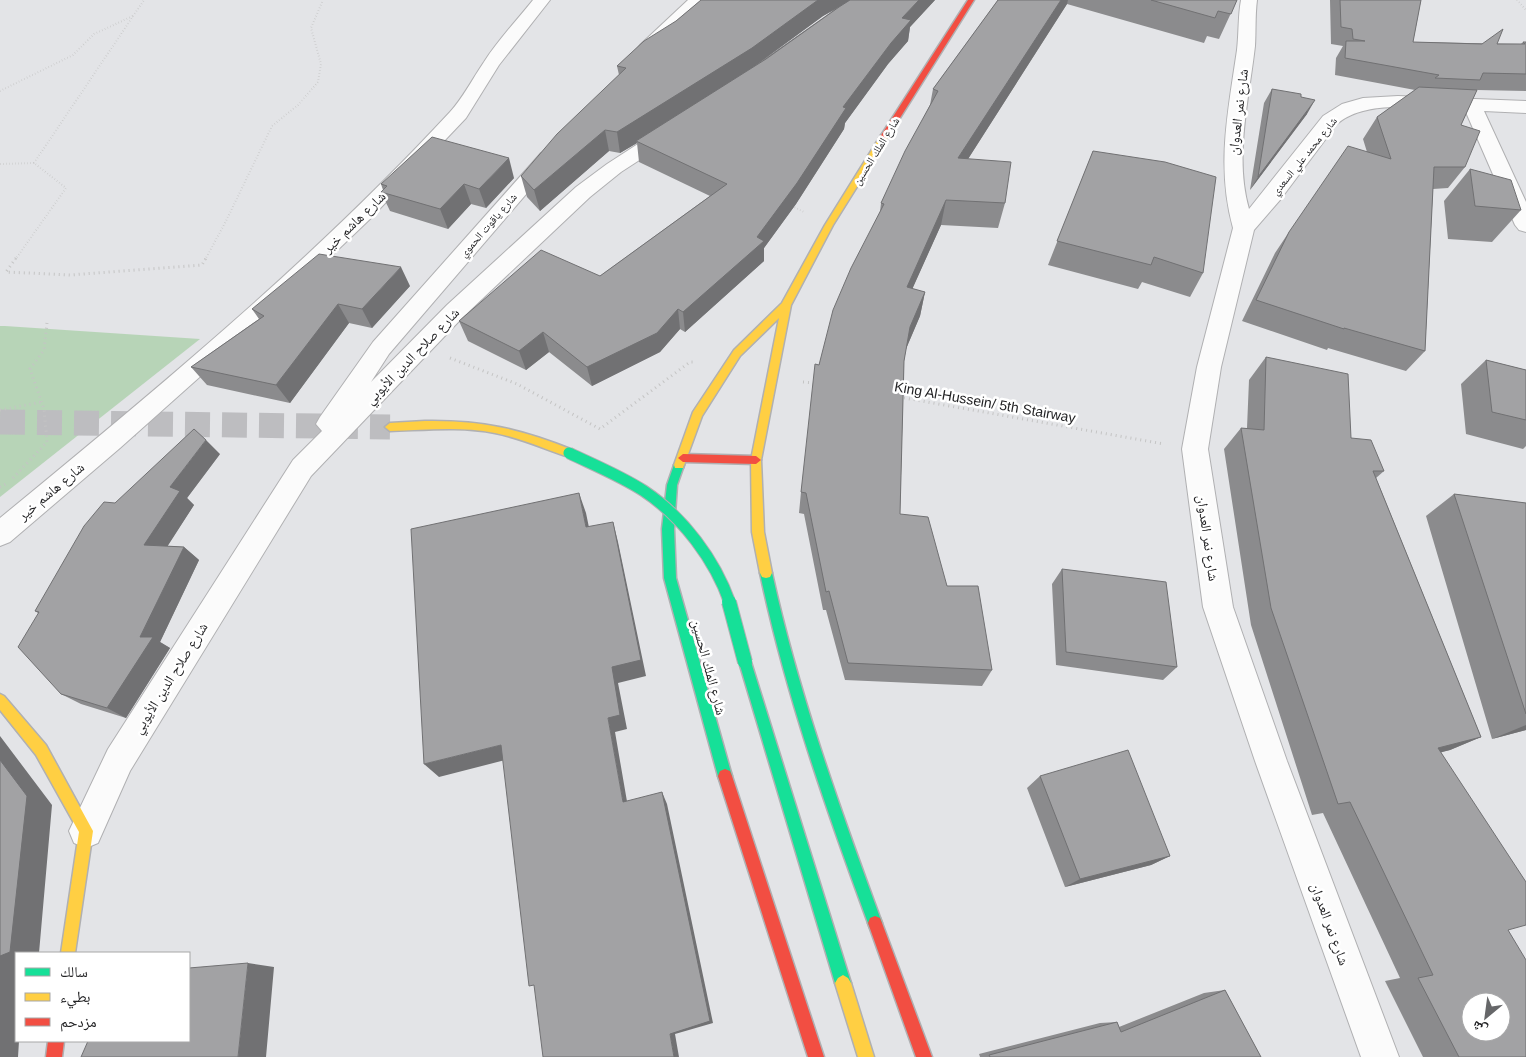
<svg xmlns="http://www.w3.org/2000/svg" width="1526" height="1057" font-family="Helvetica,'Noto Naskh Arabic',sans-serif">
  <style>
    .green { fill: #b7d4b7 }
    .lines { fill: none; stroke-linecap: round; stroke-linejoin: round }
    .secondary-tunnel { stroke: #bdbdc0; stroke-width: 25; stroke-dasharray: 25 12; stroke-linecap: butt }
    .street-casing { stroke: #b0b0b2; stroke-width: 2 }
    .fast-casing { stroke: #b0b0b2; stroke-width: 3 }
    .slow-casing { stroke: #b0b0b2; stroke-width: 3 }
    .jam-casing { stroke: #b0b0b2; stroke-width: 3 }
    .path-far1 { stroke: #c4c4c4; stroke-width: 2; stroke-dasharray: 0.5 2.5; stroke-linecap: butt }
    .path { stroke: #c4c4c4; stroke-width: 3; stroke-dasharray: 1 4; stroke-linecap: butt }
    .street { fill: #fbfbfb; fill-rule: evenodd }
    .fast { fill: #16e098; fill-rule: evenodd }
    .slow { fill: #ffcf43; fill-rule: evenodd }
    .jam { fill: #f24e42; fill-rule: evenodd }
    .fast-bridge-far1-casing { stroke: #b0b0b2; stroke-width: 13; stroke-linecap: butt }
    .fast-bridge-casing { stroke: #b0b0b2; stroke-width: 16; stroke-linecap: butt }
    .fast-bridge-far1 { stroke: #16e098; stroke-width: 11 }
    .fast-bridge { stroke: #16e098; stroke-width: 14 }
    .wall { fill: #8b8b8d; fill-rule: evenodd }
    .shaded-wall { fill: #717173 }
    .building { fill: #a2a2a4; stroke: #717173; fill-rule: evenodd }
    .labels { text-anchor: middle; stroke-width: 5; stroke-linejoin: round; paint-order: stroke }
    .far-street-label { font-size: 11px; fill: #232325; stroke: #fff }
    .street-label { font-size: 14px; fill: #232325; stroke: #fff }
  </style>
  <rect width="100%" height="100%" fill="#e3e4e7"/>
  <path class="green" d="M 0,326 L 5,326 L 200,339 L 0,497 Z"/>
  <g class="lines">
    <path class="secondary-tunnel" d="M 0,422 L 390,427"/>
    <g class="street-casing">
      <path id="street" d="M 533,0 L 550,0 L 499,65 L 466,118 L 370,219 L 277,308 L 120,448 L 10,542 L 0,546 L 0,518 C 156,390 313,260 450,112 C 463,98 473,78 484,62 C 498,40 517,20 533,0 Z
        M 688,0 L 706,0 L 652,53 L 646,54 L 640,53 L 637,49 L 640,45 Z
        M 1241,0 L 1257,0 C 1255,15 1256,31 1255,46 C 1249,99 1234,157 1249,209 L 1323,116 L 1342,104 L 1363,98 L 1398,96 L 1526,101 L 1526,113 L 1484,111 L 1526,202 L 1526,232 L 1519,230 L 1515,225 L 1465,110 C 1427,109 1367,98 1337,124 L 1280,200 L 1254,230 L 1221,367 L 1208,449 L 1233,607 L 1287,761 L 1399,1057 L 1361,1057 L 1255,761 L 1203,607 L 1182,449 L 1197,367 L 1233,228 C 1216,166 1228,112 1237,50 C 1239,33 1238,16 1241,0 Z
        M 668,127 L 675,129 L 678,133 L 675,137 L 621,172 L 590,197 L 463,317 L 311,476 L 130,771 L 98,843 L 86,848 L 74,843 L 69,831 L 108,749 L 293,460 L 322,431 L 316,424 L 320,417 L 373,342 L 541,153 L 548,151 L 555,153 L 558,157 L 389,354 L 371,382 L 447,305 L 576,187 L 607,164 L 661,129 Z"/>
    </g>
    <g class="fast-casing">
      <path id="fast" d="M 679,461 L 684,465 L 677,485 L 674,529 L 676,578 L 732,776 L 730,781 L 725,783 L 720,781 L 718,776 L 664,578 L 662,529 L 667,485 L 674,465 Z
        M 766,568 L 770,569 L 772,573 C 798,692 840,809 882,923 L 880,928 L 875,930 L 870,928 L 868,923 C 826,809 785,692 760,573 L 762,569 Z
        M 745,656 L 749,658 L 751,662 L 851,983 L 848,988 L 843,991 L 838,988 L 835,983 L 739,662 L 741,658 Z"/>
    </g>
    <g class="slow-casing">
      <path id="slow" d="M 881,135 L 888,137 L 833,225 L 791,305 L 761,460 L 764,532 L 772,573 L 770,577 L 766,578 L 762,577 L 760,573 L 752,532 L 751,460 L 779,318 L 740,356 L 702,416 L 683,468 L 675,468 L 674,465 L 693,412 L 734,350 L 782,303 L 825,225 Z
        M 425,421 C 482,420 520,429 573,450 L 574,453 L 569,457 C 544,449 521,438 495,433 C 460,426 425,430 390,431 L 385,427 L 390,423 Z
        M 0,694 L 4,696 L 46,745 L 93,831 L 75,953 L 61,953 L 79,832 L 36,755 L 0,710 Z
        M 843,975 L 848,978 L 851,983 L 874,1057 L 858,1057 L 835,983 L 838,978 Z"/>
    </g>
    <g class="jam-casing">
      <path id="jam" d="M 968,0 L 974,0 L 888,137 L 881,139 L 880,137 Z
        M 683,454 L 756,456 L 761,460 L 756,464 L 683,462 L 678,458 Z
        M 725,769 L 730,771 L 732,776 L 824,1057 L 808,1057 L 718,776 L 720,771 Z
        M 875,916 L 880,918 L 882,923 L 932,1057 L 916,1057 L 868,923 L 870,918 Z
        M 48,1041 L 64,1041 L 62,1057 L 46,1057 Z"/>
    </g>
    <path class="path-far1" d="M 1517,0 L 1526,10
      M 0,91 L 73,55 L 94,34 L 133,16
      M 34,163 L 144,0
      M 0,164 L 34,163 L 66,188 L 15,260
      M 792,206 L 804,212
      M 205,260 L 226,221 L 272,126 L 298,105 L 318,82 L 321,64 L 311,28 L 323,0"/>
    <path class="path" d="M 16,258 L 6,272 L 70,275 L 202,265 L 206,258
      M 450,358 L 517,384 L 600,429 L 690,362 L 695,362
      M 803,382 L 816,383
      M 899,397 L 1164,444
      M 0,410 L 42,402
      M 13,478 L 47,442 L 44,409 L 30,369 L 44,350 L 47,323
      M 0,487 L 8,483"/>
    <use href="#street" class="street"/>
    <use href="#fast" class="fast"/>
    <use href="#slow" class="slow"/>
    <use href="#jam" class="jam"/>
    <g class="fast-bridge-far1-casing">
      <path id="fast-bridge-far1" d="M 569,453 C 594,465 621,476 644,491 C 683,517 715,560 730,603"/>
    </g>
    <g class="fast-bridge-casing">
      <path id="fast-bridge" d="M 729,602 L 745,662"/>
    </g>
    <use href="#fast-bridge-far1" class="fast-bridge-far1"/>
    <use href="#fast-bridge" class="fast-bridge"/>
  </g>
  <path class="wall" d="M 701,0 L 935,0 L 910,27 L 908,41 L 888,64 L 845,123 L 844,129 L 796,204 L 764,248 L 764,261 L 685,332 L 680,329 L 660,352 L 592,386 L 549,352 L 526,370 L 468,341 L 459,321 L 600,276 L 710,196 L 639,162 L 637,143 L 620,153 L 609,151 L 540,211 L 527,197 L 521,176 L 619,75 L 617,66 L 676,21 ZM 834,10 L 760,62 L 823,16 Z
    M 998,0 L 1237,0 L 1219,39 L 1207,36 L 1204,43 L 1067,4 L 968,159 L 1005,203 L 998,228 L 941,225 L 912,289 L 925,292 L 920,316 L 906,349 L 904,361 L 900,514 L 947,586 L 992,670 L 982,686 L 845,680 L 826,610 L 823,610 L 804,514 L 799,513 L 801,492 L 819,365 L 880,212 L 881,203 L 930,105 L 933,89 Z
    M 1330,0 L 1421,0 L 1413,42 L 1521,44 L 1523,42 L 1526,42 L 1526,91 L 1477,90 L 1461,125 L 1465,167 L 1448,188 L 1433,189 L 1425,351 L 1406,371 L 1328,348 L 1327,350 L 1242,321 L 1275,253 L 1289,232 L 1367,152 L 1363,139 L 1377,117 L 1415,90 L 1335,75 L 1336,58 L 1343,46 L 1331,44 Z
    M 1272,89 L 1301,97 L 1307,114 L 1250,190 L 1264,103 Z
    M 1093,151 L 1203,273 L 1190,297 L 1142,282 L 1138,289 L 1048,265 Z
    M 1470,169 L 1521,210 L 1492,242 L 1448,239 L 1444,201 Z
    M 514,178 L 486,208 L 471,204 L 448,229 L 390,211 L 381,192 L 383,190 L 381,184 Z
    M 410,286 L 372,328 L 349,323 L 290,403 L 207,385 L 191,367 L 259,319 L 252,309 Z
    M 1266,357 L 1351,438 L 1384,471 L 1376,478 L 1481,737 L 1450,750 L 1441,752 L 1508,930 L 1526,1057 L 1423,1057 L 1385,981 L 1400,978 L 1323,813 L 1312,815 L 1251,625 L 1224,449 L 1241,428 L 1247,428 L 1249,380 Z
    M 1486,360 L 1526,370 L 1526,446 L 1523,449 L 1466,434 L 1461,384 Z
    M 220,454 L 187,498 L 194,505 L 167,546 L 184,547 L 199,560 L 160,642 L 170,648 L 126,718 L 81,704 L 61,694 L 38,613 L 35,611 L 115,503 Z
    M 1454,494 L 1526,503 L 1526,730 L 1492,739 L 1426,516 Z
    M 1062,569 L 1177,667 L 1163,680 L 1056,665 L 1052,584 Z
    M 1040,776 L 1170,856 L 1151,865 L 1065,887 L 1027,788 Z
    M 1225,990 L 1261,1057 L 980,1057 L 979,1054 L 1100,1023 L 1117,1022 L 1119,1027 L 1204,993 Z"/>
  <path class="shaded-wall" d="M 818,0 L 851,0 L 823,16 L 752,68 L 636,141 L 637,143 L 620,153 L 617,132 Z
    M 919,0 L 935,0 L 910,27 L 908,41 L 888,64 L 845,123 L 844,129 L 796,204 L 764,248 L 764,261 L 685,332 L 683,312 L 757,237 L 843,107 L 891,43 L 902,18 Z
    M 1061,0 L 1068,0 L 1067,4 L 952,184 L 958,158 Z
    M 1315,100 L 1307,114 L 1250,190 L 1258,177 Z
    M 605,130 L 609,151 L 540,211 L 534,190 Z
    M 509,158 L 514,178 L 486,208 L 479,189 Z
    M 464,184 L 471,204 L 448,229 L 440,209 Z
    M 946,200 L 941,225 L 902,312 L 907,287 Z
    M 401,267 L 410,286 L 372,328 L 362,309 Z
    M 925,292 L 920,316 L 905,351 L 910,327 Z
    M 338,304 L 349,323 L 290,403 L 276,385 Z
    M 678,309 L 680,329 L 660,352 L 592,386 L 587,367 Z
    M 543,332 L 549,352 L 526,370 L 519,351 Z
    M 206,440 L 220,454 L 187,498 L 194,505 L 160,558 L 144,545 L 170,487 Z
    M 579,493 L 586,513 L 593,547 L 586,527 Z
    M 613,522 L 618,542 L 646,676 L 618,683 L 627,729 L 615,732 L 629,813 L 623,802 L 608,718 L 612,667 Z
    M 184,547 L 199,560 L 160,642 L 170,648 L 126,718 L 107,708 L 140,637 Z
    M 1526,725 L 1526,730 L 1492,739 Z
    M 0,736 L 52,805 L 39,953 L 16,953 L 16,1041 L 19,1041 L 18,1057 L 0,1057 Z
    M 1481,737 L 1450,750 L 1408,761 L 1438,748 Z
    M 501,745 L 513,758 L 439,777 L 424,764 Z
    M 662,792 L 667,804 L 713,1023 L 675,1034 L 679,1057 L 674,1057 L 670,1034 Z
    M 1170,856 L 1151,865 L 1065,887 L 1080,879 Z
    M 248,963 L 274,967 L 266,1057 L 238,1057 Z"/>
  <path class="building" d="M 701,0 L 818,0 L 752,48 L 617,132 L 605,130 L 534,190 L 521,176 L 557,134 L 626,68 L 617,66 L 644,41 L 676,21 Z
    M 850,0 L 919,0 L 902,18 L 911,20 L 891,43 L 843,107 L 846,108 L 797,183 L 757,237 L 764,241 L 683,312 L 678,309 L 657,333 L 587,367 L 543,332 L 519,351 L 459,321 L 541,250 L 600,276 L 727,184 L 636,141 L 766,59 L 839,7 Z
    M 998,0 L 1061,0 L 958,158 L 1011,162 L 1005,203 L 946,200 L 907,287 L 925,292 L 910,327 L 904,361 L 900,514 L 928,517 L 947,586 L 978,586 L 992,670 L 848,663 L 829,591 L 826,592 L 806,493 L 801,492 L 815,364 L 819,365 L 833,310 L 851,268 L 884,204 L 881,203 L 905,151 L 938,91 L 933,89 Z
    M 1151,0 L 1237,0 L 1231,14 L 1218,11 L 1215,18 Z
    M 1340,0 L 1421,0 L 1413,42 L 1482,44 L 1503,29 L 1497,44 L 1525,44 L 1523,42 L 1526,42 L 1526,74 L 1483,73 L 1480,80 L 1435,78 L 1439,75 L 1345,58 L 1346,41 L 1365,41 L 1353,39 L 1352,29 L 1341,27 Z
    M 1419,87 L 1477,90 L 1461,125 L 1480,131 L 1465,167 L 1434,167 L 1425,351 L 1344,328 L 1344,329 L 1256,300 L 1289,232 L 1348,146 L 1391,159 L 1377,117 Z
    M 1272,89 L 1301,94 L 1301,97 L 1315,100 L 1258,177 Z
    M 432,137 L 509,158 L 479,189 L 464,184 L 440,209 L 381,192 L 387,186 L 381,184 Z
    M 1093,151 L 1165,162 L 1216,177 L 1203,273 L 1154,257 L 1151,265 L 1057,241 Z
    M 1470,169 L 1511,180 L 1521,210 L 1475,206 Z
    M 319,254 L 401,267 L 362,309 L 338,304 L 276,385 L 191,367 L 264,316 L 252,309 Z
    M 1266,357 L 1348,374 L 1351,438 L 1371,440 L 1384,471 L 1373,471 L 1481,737 L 1438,748 L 1526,882 L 1526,925 L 1508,930 L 1526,960 L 1526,1057 L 1459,1057 L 1418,978 L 1433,975 L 1350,802 L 1338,804 L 1271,608 L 1241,428 L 1264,430 ZM 1471,1002 L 1501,1002 L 1501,1032 L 1471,1032 Z
    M 1486,360 L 1526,370 L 1526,420 L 1492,412 Z
    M 194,429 L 206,440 L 170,487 L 180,491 L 144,545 L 184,547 L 140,637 L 153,637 L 107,708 L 61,694 L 18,647 L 39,612 L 35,611 L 84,526 L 104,502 L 115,503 Z
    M 579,493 L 586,527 L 613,522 L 641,660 L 612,667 L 620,715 L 608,718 L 623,802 L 662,792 L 710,1021 L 670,1034 L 674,1057 L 543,1057 L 534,985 L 529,986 L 501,745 L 424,764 L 411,529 Z
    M 1454,494 L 1526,503 L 1526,714 Z
    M 1062,569 L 1166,582 L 1177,667 L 1066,652 Z
    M 1128,750 L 1170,856 L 1080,879 L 1040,776 Z
    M 0,760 L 27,796 L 10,952 L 0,956 Z
    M 248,963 L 238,1057 L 81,1057 L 88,1041 L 189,1041 L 189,968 Z
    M 1225,990 L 1261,1057 L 990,1057 L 989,1055 L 1117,1022 L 1121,1032 Z"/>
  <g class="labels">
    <g class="far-street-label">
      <text transform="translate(876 151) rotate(-58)" y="4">شارع الملك الحسين</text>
      <text transform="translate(1304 156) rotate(-51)" y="4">شارع محمد علي السعدي</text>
      <text transform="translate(488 225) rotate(-49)" y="4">شارع ياقوت الحموي</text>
    </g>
    <g class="street-label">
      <text transform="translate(1238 112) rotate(-83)" y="5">شارع نمر العدوان</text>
      <text transform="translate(354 222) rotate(-44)" y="5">شارع هاشم خير</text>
      <text transform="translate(412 356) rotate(-46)" y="5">شارع صلاح الدين الأيوبي</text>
      <text transform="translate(985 402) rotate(10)" y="5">King Al-Hussein/ 5th Stairway</text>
      <text transform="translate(51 491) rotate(-40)" y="5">شارع هاشم خير</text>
      <text transform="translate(1208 538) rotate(82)" y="5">شارع نمر العدوان</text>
      <text transform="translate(709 667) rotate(75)" y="5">شارع الملك الحسين</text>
      <text transform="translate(170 678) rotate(-58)" y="5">شارع صلاح الدين الأيوبي</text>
      <text transform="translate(1330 924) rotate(70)" y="5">شارع نمر العدوان</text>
    </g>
  </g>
  <rect x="15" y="952" width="175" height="90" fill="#ffffff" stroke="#a7a7a8"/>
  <rect x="25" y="968" width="25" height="8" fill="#16e098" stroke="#a7a7a8"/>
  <text x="60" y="977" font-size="15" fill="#232325">سالك</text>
  <rect x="25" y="993" width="25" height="8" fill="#ffcf43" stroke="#a7a7a8"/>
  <text x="60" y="1002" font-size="15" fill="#232325">بطيء</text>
  <rect x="25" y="1018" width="25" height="8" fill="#f24e42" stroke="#a7a7a8"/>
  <text x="60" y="1027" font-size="15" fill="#232325">مزدحم</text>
  <g transform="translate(1486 1017) rotate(209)"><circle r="24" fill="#ffffff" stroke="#a7a7a8"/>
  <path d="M0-4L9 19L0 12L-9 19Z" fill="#666769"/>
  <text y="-8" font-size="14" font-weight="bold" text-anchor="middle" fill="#232325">ش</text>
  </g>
</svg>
